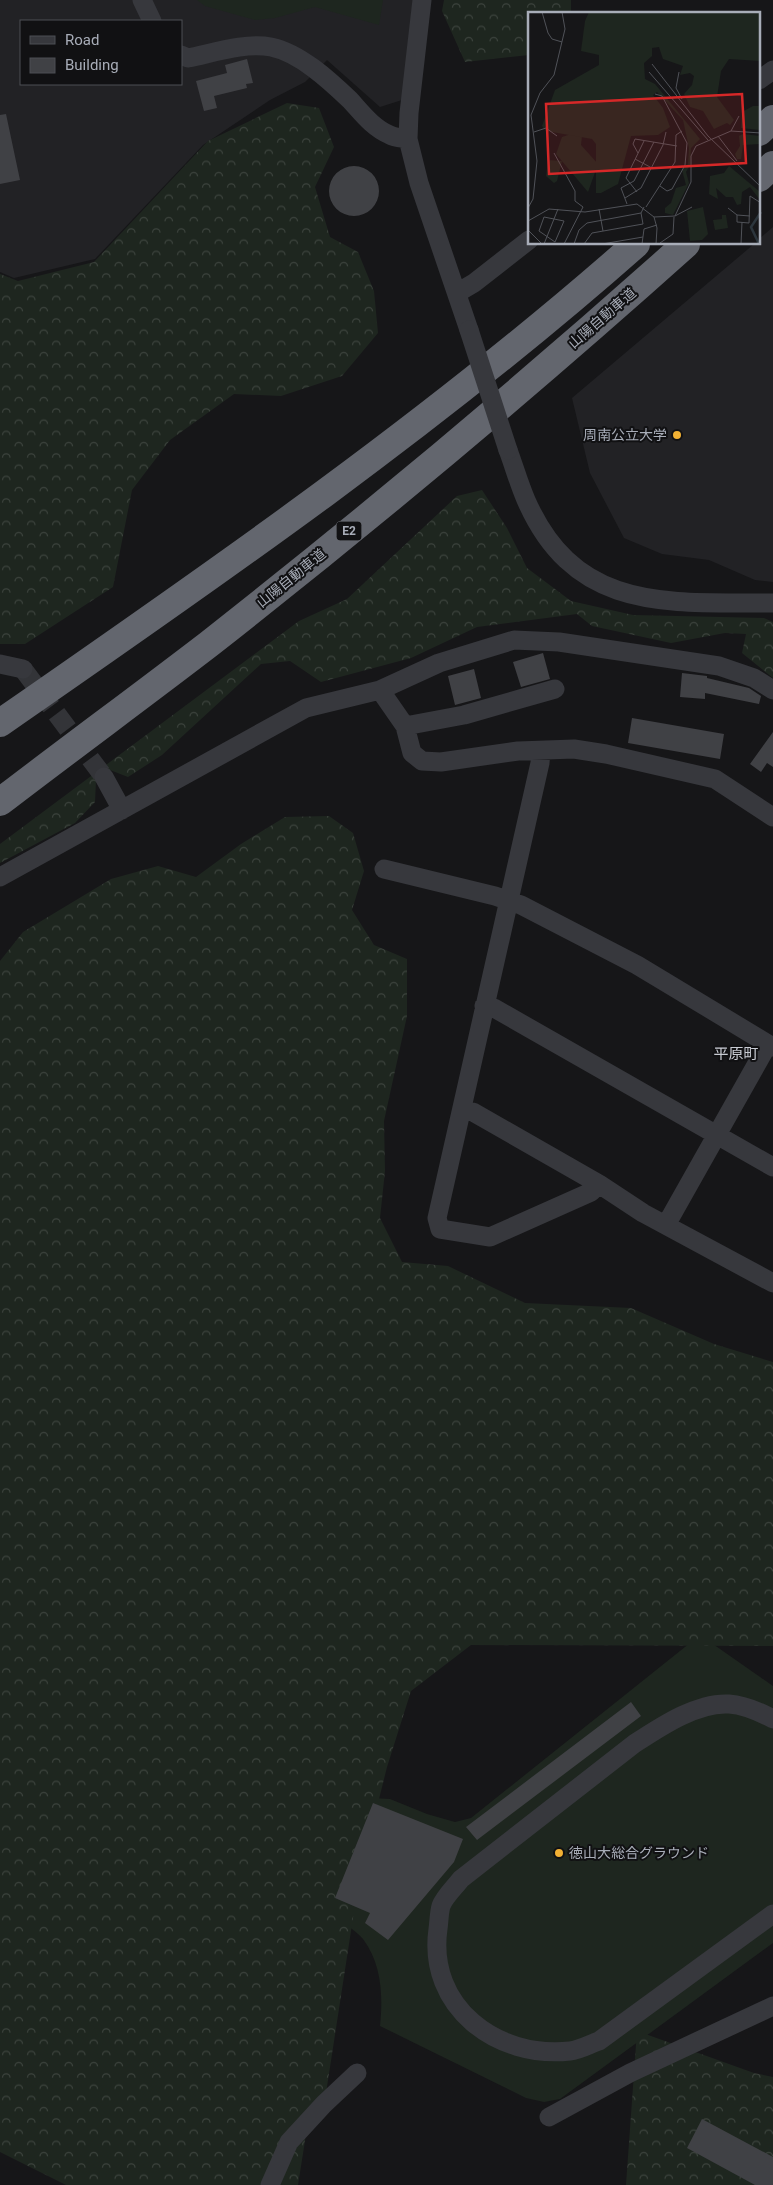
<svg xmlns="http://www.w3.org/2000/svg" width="773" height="2185" font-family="Roboto,'Noto Sans JP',sans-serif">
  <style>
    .built { fill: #222225; fill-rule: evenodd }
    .grass { fill: #1e261f }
    .forest { fill: url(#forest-crowns) }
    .building { fill: #404145 }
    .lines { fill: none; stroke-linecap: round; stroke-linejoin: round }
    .minor-tunnel { stroke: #333438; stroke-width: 19; stroke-dasharray: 19 9; stroke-linecap: butt }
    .minor { stroke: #37383d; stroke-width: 19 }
    .highway { stroke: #63666e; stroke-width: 28 }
    .minor-bridge { stroke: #37383d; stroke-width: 19 }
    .poi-dot { fill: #f2b134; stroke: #111113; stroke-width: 2 }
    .labels { text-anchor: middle; stroke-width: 4; stroke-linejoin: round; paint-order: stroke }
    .shield { fill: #111113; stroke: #7b7e86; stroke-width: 1 }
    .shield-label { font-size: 12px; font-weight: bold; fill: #a8adb8 }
    .street-label { font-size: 14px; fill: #a8adb8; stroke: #111113 }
    .poi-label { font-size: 14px; fill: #a8adb8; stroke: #111113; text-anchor: end }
    .neighbourhood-label { font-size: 15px; fill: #c9ccd4; stroke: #111113 }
    .inset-river { fill: none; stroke: #2c353c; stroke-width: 2.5 }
    .inset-road { fill: none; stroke: #505258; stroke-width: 1 }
    .view { fill: #d62828; fill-opacity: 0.15; stroke: #d62828; stroke-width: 2.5 }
    .inset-edge { fill: none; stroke: #a8adb8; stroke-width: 2.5 }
  </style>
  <defs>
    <pattern id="forest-crowns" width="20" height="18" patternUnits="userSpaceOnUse" patternTransform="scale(1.25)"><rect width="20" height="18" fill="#1e261f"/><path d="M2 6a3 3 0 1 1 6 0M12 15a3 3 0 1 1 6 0" fill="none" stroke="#3c433d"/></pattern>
  </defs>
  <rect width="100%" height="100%" fill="#161618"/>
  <path class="built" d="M 0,0 L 413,0 L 402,100 L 380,107 L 327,60 L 305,82 L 270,100 L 203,145 L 95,259 L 14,278 L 0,272 ZM 21,21 L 181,21 L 181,84 L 21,84 Z
    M 773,227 L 773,582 L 755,580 L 709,560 L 662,554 L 624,538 L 590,473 L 572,398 L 754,244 L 759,244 L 759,239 Z"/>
  <path class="grass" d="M 197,0 L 383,0 L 379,25 L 315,7 L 275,18 L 255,20 L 205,6 Z
    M 700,1635 L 773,1686 L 773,1943 L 560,2099 L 544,2102 L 526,2098 L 380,2026 C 383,1997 382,1964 363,1939 C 358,1933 349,1927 342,1921 L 372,1798 L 390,1799 L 427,1814 L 455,1822 L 471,1818 Z"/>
  <path class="forest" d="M 444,0 L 571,0 L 571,14 L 529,14 L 529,55 L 465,62 L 442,11 Z
    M 287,103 L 319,108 L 334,147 L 315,187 L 330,237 L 358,252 L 374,291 L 378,333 L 342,376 L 281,396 L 234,394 L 170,440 L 132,490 L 113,587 L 25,644 L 0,644 L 0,274 L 18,281 L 94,262 L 208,141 Z
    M 482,490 L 507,528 L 527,568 L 571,601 L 633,615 L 764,618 L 773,622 L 773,678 L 742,653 L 746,634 L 725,633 L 671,643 L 592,626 L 577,614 L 477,627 L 411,658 L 321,682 L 290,661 L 261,664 L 162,755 L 128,777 L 110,770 L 96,780 L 95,802 L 75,823 L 0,863 L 0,844 L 299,621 L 347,599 L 457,496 Z
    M 329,816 L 353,833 L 364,871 L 352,910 L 374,945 L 407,959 L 407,1016 L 384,1121 L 385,1171 L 380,1218 L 402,1262 L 448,1266 L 525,1303 L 631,1308 L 714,1344 L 773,1362 L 773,1646 L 471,1645 L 411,1691 L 387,1767 L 359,1879 L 326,2093 L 307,2128 L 298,2185 L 66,2185 L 0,2152 L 0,961 L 23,932 L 111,879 L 158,866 L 196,877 L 241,844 L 285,817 Z
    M 637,2031 L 754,2073 L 773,2077 L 773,2185 L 626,2185 Z"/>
  <path class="building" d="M 247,59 L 253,83 L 246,84 L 247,88 L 214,96 L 217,108 L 204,111 L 196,81 L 227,73 L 225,65 Z
    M 6,114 L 20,180 L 0,184 L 0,115 Z
    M329 191a25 25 0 1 1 50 0a25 25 0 1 1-50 0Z
    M 543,653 L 550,679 L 521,687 L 513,662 Z
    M 474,669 L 481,698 L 455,705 L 448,676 Z
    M 682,673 L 707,676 L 707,678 L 749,688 L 761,696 L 759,704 L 705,693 L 705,699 L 680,697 Z
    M 632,718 L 724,734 L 720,759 L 628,743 Z
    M 773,732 L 773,767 L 767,763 L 761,772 L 750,764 Z
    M 631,1702 L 641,1716 L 477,1840 L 466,1827 Z
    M 373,1803 L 463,1839 L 454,1862 L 388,1940 L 365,1923 L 370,1913 L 335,1898 Z
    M 702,2119 L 773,2157 L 773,2185 L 755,2185 L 687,2148 Z"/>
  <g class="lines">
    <path class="minor-tunnel" d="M 23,669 L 104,777"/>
    <path class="minor" d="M 142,0 L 152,21
      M 422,0 L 409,113 L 408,139 L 419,183 L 469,330
      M 181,55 L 188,58 C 213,53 245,42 271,47 C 300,53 329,80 350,100 C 362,113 373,128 390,135 C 395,138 402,138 408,139
      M 759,80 L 773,70
      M 457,293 L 474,283 L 529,240
      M 508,450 C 514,466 519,484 526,500 C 576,614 669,602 773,603
      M 0,664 L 23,669
      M 380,690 L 405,726 L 412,753 L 422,761 L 441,762 L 518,751 L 574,749 L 606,754 L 715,779 L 773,817
      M 405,726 L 464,715 L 555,689
      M 541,751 L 540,763 L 437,1218 L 440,1229 L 490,1237 L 591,1192 L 599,1184
      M 104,777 L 122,810
      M 384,869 L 495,896 L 521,905 L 637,965 L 773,1047
      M 0,877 L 306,708 L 380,690 L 439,663 L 514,640 L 559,642 L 719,666 L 754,678 L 773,690
      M 484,1006 L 494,1008 L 773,1167
      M 462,1110 L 473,1112 L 599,1184 L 643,1213 L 773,1283
      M 666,1225 L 768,1044
      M 773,1719 C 760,1712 744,1705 729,1704 C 697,1702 660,1727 634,1744 L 461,1879 C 455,1887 444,1897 441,1906 C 439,1913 439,1922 438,1929 C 427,2007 497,2059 570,2051 C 580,2050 590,2044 599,2041 L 773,1914
      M 549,2117 L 630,2073 L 773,2006
      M 270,2185 L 289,2142 L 324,2104 L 357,2073"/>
    <path class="highway" d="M 759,132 L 773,119
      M 759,178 L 773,165
      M 0,723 C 218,572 437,420 636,244
      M 0,802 C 69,749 140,697 209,644 C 372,516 532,382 686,244"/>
    <path class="minor-bridge" d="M 469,330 L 508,450"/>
  </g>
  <g class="poi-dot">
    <circle cx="677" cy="435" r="5"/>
    <circle cx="559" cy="1853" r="5"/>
  </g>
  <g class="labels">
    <rect class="shield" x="336.5" y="521.5" width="25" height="19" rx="4"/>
    <g class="shield-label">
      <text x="349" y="535">E2</text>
    </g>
    <g class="street-label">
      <text transform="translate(602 318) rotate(-41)" y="5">山陽自動車道</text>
      <text transform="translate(291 578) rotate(-39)" y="5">山陽自動車道</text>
    </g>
    <g class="poi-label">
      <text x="667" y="440">周南公立大学</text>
      <text x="569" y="1858" text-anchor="start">徳山大総合グラウンド</text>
    </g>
    <g class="neighbourhood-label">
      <text x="736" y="1059">平原町</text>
    </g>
  </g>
  <g transform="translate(528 12)">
    <rect width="232" height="232" fill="#161618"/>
    <path d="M 225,94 L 232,94 L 232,118 L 213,116 L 214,100 ZM 43,122 L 54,124 L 53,133 L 70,152 L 60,180 L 28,142 L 34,125 ZM 175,195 L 180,222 L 174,228 L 162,229 L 159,199 ZM 194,203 L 198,203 L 200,216 L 187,218 L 185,208 L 194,207 Z" fill="#1e261f"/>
    <path d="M 61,0 L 232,0 L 232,49 L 201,47 L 193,59 L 189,85 L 206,108 L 202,113 L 199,111 L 186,117 L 175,99 L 162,95 L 156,82 L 164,73 L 166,64 L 162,61 L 152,63 L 155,54 L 135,47 L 131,35 L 124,36 L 124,44 L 116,51 L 117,67 L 127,72 L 172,127 L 163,136 L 162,153 L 158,160 L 161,171 L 145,203 L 137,201 L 137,196 L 143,191 L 148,176 L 158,173 L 154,158 L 160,152 L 161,136 L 155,108 L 129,80 L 125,83 L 135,96 L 142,115 L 130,123 L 103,124 L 90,172 L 73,181 L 68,181 L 68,132 L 64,127 L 18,119 L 14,114 L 27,78 L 71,53 L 71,43 L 53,39 L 57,9 ZM 215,122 L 232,124 L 232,132 L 215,133 L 213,147 L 209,147 L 207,142 L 212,134 L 211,124 ZM 20,148 L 34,149 L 29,169 L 26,171 L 18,164 ZM 201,154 L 232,180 L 232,188 L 222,175 L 214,180 L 213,192 L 209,193 L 205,185 L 198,185 L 188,176 L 190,187 L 181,182 L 182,164 L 196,161 Z" fill="#1e261f"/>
    <path class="inset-river" d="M 231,232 L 223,215 L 233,200"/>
    <path class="inset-road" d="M 14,0 L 20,21 L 24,27 L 34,30M 124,52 L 180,124 L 233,175M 121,60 L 180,128M 151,60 L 148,76 L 154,87M 127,82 L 134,84 L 159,131 L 157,153 L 144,177 L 139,179 L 132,174M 203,119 L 211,104M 6,120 L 18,116 L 29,124M 190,124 L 209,149M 26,141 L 47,179 L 47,189 L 55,195 L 36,232M 110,141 L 105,132 L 107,127 L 149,134M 107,147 L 124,156M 109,180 L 98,166 L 116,129M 97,186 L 113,176 L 135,133 L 138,120M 99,192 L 93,176 L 106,169 L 126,130M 118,195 L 147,150 L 148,123 L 154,119M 0,196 L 5,187 L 9,149 L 3,103 L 12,81 L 26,63 L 37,17 L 34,0M 200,196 L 209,203 L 222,204M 71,197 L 75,219M 209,203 L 209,210 L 221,211 L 222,184 L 233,191M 147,204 L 164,195M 16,205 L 36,209 L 27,230 L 11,219 ZM 126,205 L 147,204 L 163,170 L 163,144 L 168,134 L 203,119 L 233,121M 0,209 L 21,197 L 57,200 L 109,192 L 126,205 L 129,216 L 128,232M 0,218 L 14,232M 132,231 L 145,222 L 146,205M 16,232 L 30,197M 46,232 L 51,218 L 59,211 L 113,201M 56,232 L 64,221 L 115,212 L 113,201 L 116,195M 74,232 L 115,225M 114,232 L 116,217 L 129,213M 213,232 L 214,210"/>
    <path class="view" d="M 214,82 L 218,151 L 21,162 L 18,92 Z"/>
    <rect width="232" height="232" class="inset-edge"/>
  </g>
  <rect x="20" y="20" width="162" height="65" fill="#111113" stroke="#4d4f55"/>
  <rect x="30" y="36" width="25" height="8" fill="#37383d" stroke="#4d4f55"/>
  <text x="65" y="45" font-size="15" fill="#a8adb8">Road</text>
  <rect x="30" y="58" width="25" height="15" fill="#404145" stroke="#4d4f55"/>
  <text x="65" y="70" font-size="15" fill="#a8adb8">Building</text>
</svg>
